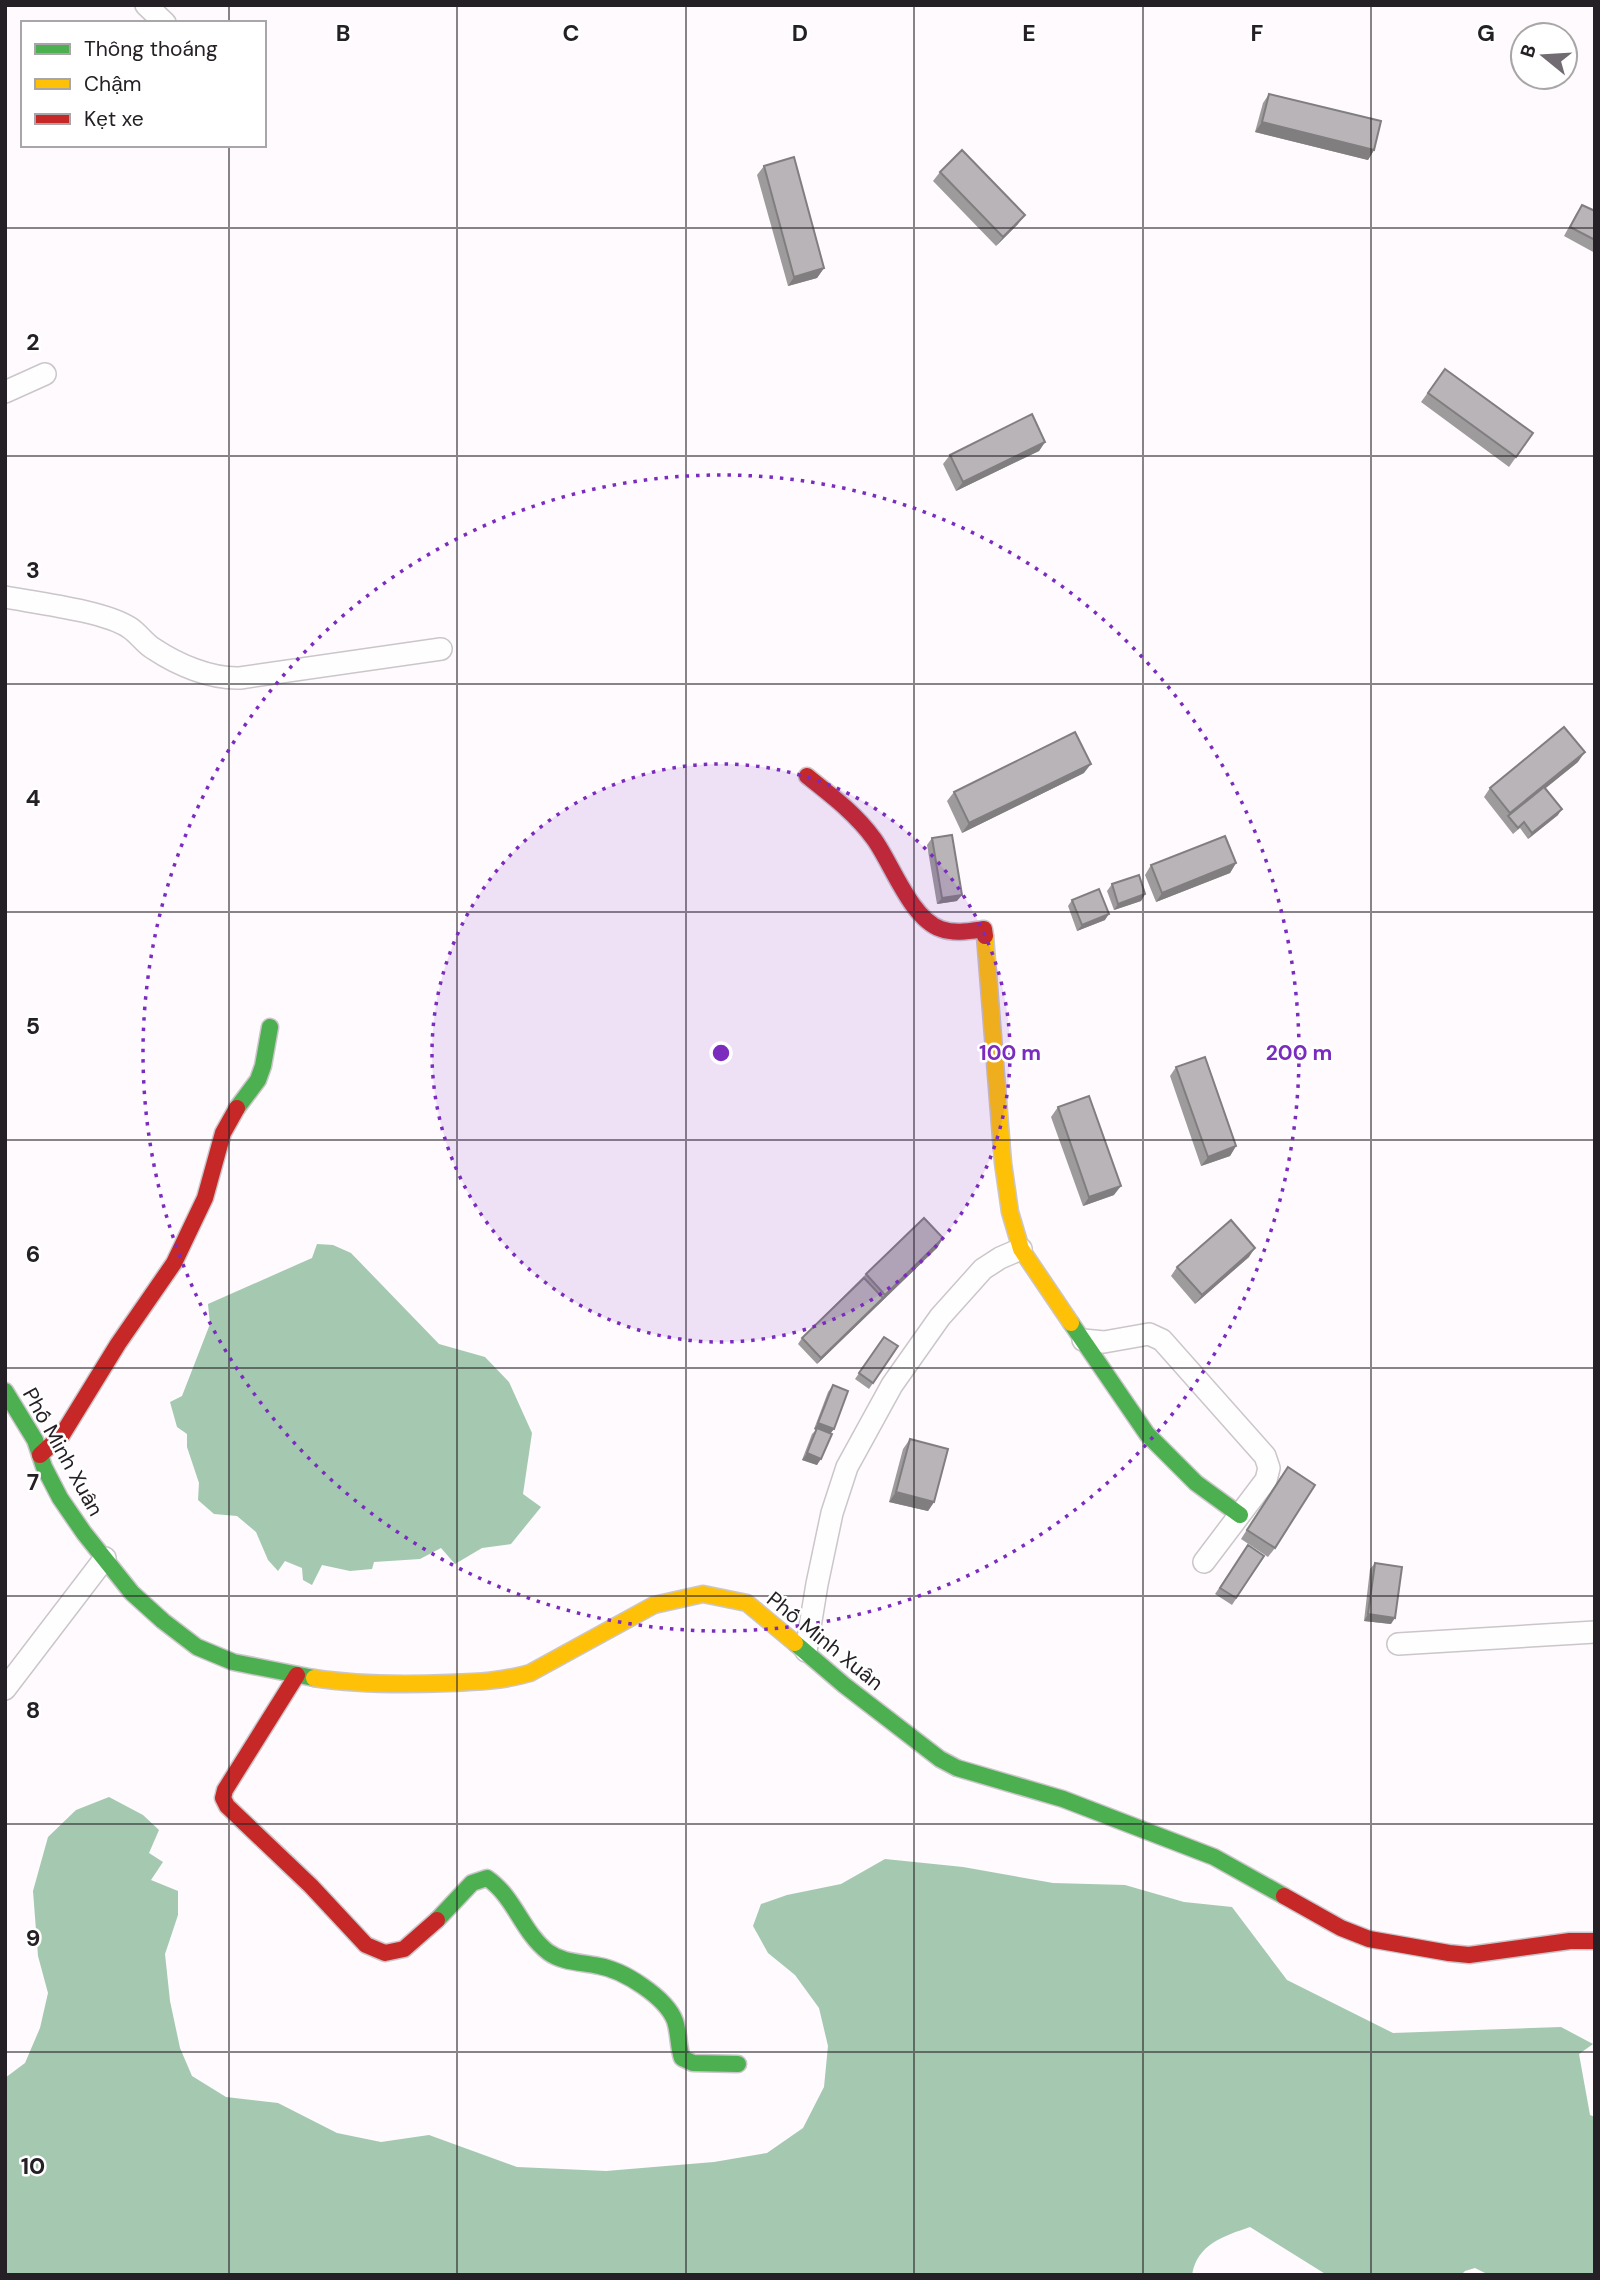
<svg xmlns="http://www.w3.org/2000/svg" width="1600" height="2280" font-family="'DM Sans',sans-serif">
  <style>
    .water { fill: #a4c8b0 }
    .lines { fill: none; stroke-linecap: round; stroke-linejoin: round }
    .street-casing { stroke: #cac6c9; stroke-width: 24 }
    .fast-casing { stroke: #cac6c9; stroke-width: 19 }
    .slow-casing { stroke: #cac6c9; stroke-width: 19 }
    .jam-casing { stroke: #cac6c9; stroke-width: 19 }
    .street { stroke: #fffeff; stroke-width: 21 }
    .fast { stroke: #4caf50; stroke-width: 16 }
    .slow { stroke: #ffc107; stroke-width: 16 }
    .jam { stroke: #c62828; stroke-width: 16 }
    .wall { fill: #9e9b9d }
    .shaded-wall { fill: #817e80 }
    .building { fill: #b8b4b7; stroke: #817e80; stroke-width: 2 }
    .grid { fill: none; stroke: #252025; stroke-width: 2; stroke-opacity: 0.55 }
    .ring { fill: none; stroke: #7b2cbf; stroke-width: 3.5; stroke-dasharray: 3.5 7 }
    .labels { text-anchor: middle; stroke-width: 5; stroke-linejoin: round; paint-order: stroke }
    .street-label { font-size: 21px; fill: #252025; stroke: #fff }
    .grid-label { font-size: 23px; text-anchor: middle; font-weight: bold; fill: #252025; stroke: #fff; stroke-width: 5; stroke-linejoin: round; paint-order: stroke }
    .centre { fill: #7b2cbf; stroke: #fff; stroke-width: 3.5 }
    .ring-label { font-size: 21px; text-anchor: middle; font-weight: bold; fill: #7b2cbf; stroke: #fff; stroke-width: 5; stroke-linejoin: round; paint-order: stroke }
  </style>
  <rect width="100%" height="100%" fill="#fefafd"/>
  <path class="water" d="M 317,1244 L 333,1245 L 351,1253 L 439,1344 L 485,1357 L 509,1382 L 532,1433 L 523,1494 L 541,1507 L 511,1544 L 482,1548 L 455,1564 L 441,1548 L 420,1559 L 374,1562 L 372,1569 L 350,1571 L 322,1565 L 312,1585 L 303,1580 L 302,1568 L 285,1561 L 278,1571 L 268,1560 L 256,1532 L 237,1516 L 214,1514 L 198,1500 L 199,1483 L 187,1447 L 187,1434 L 177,1427 L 170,1402 L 182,1396 L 210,1324 L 208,1304 L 312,1258 Z
    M 109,1797 L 143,1815 L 159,1830 L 149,1853 L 163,1862 L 151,1880 L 178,1891 L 178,1915 L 165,1954 L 170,2001 L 180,2048 L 192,2076 L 226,2097 L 278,2103 L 337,2133 L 381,2142 L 429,2135 L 517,2167 L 606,2171 L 714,2162 L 767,2153 L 803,2128 L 824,2087 L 828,2046 L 819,2008 L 795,1975 L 768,1953 L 753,1926 L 761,1904 L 787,1895 L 841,1884 L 885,1859 L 963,1867 L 1053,1883 L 1125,1885 L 1184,1902 L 1232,1907 L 1287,1980 L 1393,2033 L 1561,2027 L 1593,2044 L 1579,2054 L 1590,2115 L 1595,2117 L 1595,2275 L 1489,2275 L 1475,2268 L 1465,2271 L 1461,2275 L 1327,2275 L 1250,2227 C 1224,2236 1197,2244 1192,2275 L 5,2275 L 5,2078 L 25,2063 L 40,2028 L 48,1993 L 38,1956 L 33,1891 L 48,1837 L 76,1810 Z"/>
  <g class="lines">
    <g class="street-casing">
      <path id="street" d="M 146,5 L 165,23
        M 5,392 L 45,374
        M 5,597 C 37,603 105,611 130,628 C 139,634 145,644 154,649 C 178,665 211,679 240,678 L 441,649
        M 1083,1340 L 1104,1342 L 1149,1334 L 1162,1340 L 1265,1456 L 1269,1468 L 1266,1480 L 1204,1562
        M 1398,1644 L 1595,1632
        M 806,1651 L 817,1584 L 832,1513 L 847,1467 L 892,1385 L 940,1317 L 983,1269 L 1000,1258 L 1021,1249
        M 5,1689 L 105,1558"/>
    </g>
    <g class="fast-casing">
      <path id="fast" d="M 237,1108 L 258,1080 L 263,1066 L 270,1027
        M 1071,1323 L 1147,1434 L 1196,1483 L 1240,1515
        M 5,1391 L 35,1440 L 44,1467 L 60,1498 L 84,1533 L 132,1593 L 163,1621 L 197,1647 L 233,1662 L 314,1678
        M 795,1643 L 844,1685 L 940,1759 L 957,1768 L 1063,1799 L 1214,1857 L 1284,1896
        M 437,1920 L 472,1883 L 487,1878 C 515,1897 522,1932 548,1952 C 563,1963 581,1962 599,1966 C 623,1970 666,1997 675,2021 C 679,2033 678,2046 682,2058 L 693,2063 L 738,2064"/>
    </g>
    <g class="slow-casing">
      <path id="slow" d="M 985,936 L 1003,1163 L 1010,1212 L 1021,1249 L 1071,1323
        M 314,1678 C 359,1685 403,1685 449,1683 C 477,1682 503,1681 530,1673 L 654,1605 L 703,1594 L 747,1603 L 795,1643"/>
    </g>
    <g class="jam-casing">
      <path id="jam" d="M 807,776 C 831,795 856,814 874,839 C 892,864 911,919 941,929 C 955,934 970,931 984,929 L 985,936
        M 40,1455 L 62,1435 L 118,1344 L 174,1263 L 205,1198 L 223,1133 L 237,1108
        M 297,1675 L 225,1790 L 223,1798 L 227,1806 L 311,1886 L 366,1945 L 385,1953 L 404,1949 L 437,1920
        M 1284,1896 L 1341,1928 L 1369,1939 L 1449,1953 L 1469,1955 L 1570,1941 L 1595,1941"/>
    </g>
    <use href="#street" class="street"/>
    <use href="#fast" class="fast"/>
    <use href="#slow" class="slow"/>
    <use href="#jam" class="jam"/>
  </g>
  <path class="wall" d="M 1269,94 L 1374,150 L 1368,160 L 1255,132 L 1263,103 Z
    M 764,166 L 824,268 L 817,278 L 788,286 L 757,175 Z
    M 940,172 L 1018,224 L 996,246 L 933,181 Z
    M 1582,205 L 1595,211 L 1595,253 L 1564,236 L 1576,214 Z
    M 1445,369 L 1533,433 L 1509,467 L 1421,402 Z
    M 1045,442 L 1039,451 L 956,491 L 943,464 L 950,455 Z
    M 1578,762 L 1545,788 L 1558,815 L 1528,839 L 1520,828 L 1513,834 L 1484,797 L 1490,788 Z
    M 1084,773 L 962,833 L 947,801 L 954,792 Z
    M 932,838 L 957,901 L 937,904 L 927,845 Z
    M 1236,863 L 1230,873 L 1156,902 L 1145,875 L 1151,865 Z
    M 1112,884 L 1145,894 L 1141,901 L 1114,910 L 1107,891 Z
    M 1072,900 L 1105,920 L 1077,931 L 1068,906 Z
    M 1176,1067 L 1236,1146 L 1230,1156 L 1201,1166 L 1170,1076 Z
    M 1058,1107 L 1114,1195 L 1083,1206 L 1051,1117 Z
    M 943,1238 L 937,1248 L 817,1364 L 798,1344 L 802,1338 L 866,1274 Z
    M 1249,1257 L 1195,1304 L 1171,1276 L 1177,1267 Z
    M 884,1337 L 898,1346 L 869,1389 L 855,1379 Z
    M 833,1385 L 834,1429 L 830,1434 L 817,1465 L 802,1460 L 812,1434 L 816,1430 L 814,1429 L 828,1392 Z
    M 910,1439 L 934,1502 L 928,1511 L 889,1502 L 903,1449 Z
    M 1281,1476 L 1275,1548 L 1268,1557 L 1241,1539 Z
    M 1248,1545 L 1264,1556 L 1232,1605 L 1215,1594 Z
    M 1375,1563 L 1391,1624 L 1364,1621 L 1370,1569 Z"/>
  <path class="shaded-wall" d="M 1262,122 L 1374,150 L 1368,160 L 1255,132 Z
    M 1025,215 L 1018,224 L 996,246 L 1003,237 Z
    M 824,268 L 817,278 L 788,286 L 794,277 Z
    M 1045,442 L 1039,451 L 956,491 L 963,482 Z
    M 1585,752 L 1578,762 L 1510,817 L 1508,816 L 1510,813 Z
    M 1091,764 L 1084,773 L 962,833 L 969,823 Z
    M 1562,809 L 1558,815 L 1528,839 L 1532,833 Z
    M 1236,863 L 1230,873 L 1156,902 L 1162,893 Z
    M 1145,894 L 1141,901 L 1114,910 L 1118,904 Z
    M 962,895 L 957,901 L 937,904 L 942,898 Z
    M 1109,914 L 1105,920 L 1077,931 L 1082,925 Z
    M 1236,1146 L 1230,1156 L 1201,1166 L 1208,1157 Z
    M 1121,1186 L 1114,1195 L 1083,1206 L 1089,1197 Z
    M 943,1238 L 937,1248 L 817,1364 L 821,1358 Z
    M 1255,1248 L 1249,1257 L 1195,1304 L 1202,1295 Z
    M 818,1423 L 834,1429 L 829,1435 L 814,1429 Z
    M 807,1453 L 821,1459 L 817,1465 L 802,1460 Z
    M 896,1492 L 934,1502 L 928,1511 L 889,1502 Z
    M 1368,1614 L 1395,1618 L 1391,1624 L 1364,1621 Z"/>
  <path class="building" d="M 1269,94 L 1381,121 L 1374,150 L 1262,122 Z
    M 962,150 L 1025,215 L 1003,237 L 940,172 Z
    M 794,157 L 824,268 L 794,277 L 764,166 Z
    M 1582,205 L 1595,211 L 1595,240 L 1570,227 Z
    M 1445,369 L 1533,433 L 1516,457 L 1428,393 Z
    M 1032,414 L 1045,442 L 963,482 L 950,455 Z
    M 1564,727 L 1585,752 L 1510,813 L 1490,788 Z
    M 1075,732 L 1091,764 L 969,823 L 954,792 Z
    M 1544,787 L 1562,809 L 1532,833 L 1524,822 L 1518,828 L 1508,816 Z
    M 952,835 L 962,895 L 942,898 L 932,838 Z
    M 1225,836 L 1236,863 L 1162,893 L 1151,865 Z
    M 1139,875 L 1145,894 L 1118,904 L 1112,884 Z
    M 1099,889 L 1109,914 L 1082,925 L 1072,900 Z
    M 1205,1057 L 1236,1146 L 1208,1157 L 1176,1067 Z
    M 1089,1096 L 1121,1186 L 1089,1197 L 1058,1107 Z
    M 924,1218 L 943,1238 L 885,1295 L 866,1274 Z
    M 1231,1220 L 1255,1248 L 1202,1295 L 1177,1267 Z
    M 864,1278 L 883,1298 L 821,1358 L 802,1338 Z
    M 884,1337 L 898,1346 L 873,1383 L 859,1373 Z
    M 833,1385 L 848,1391 L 834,1429 L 818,1423 Z
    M 817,1428 L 832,1434 L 821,1459 L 807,1453 Z
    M 910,1439 L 948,1449 L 934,1502 L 896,1492 Z
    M 1288,1467 L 1315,1485 L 1275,1548 L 1247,1530 Z
    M 1248,1545 L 1264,1556 L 1236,1598 L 1220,1588 Z
    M 1375,1563 L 1402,1567 L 1395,1618 L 1368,1614 Z"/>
  <path class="grid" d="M 229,5 L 229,23M 457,5 L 457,2275M 686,5 L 686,2275M 914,5 L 914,2275M 1143,5 L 1143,2275M 1371,5 L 1371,2275M 229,145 L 229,2275M 5,228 L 1595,228M 5,456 L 1595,456M 5,684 L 1595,684M 5,912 L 1595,912M 5,1140 L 1595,1140M 5,1368 L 1595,1368M 5,1596 L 1595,1596M 5,1824 L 1595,1824M 5,2052 L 1595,2052"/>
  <circle cx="721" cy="1053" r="289" fill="#7b2cbf" fill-opacity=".12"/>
  <g class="ring">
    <circle cx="721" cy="1053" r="289"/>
    <circle cx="721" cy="1053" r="578"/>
  </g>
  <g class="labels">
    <g class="street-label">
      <text transform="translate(63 1452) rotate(61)" y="7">Phố Minh Xuân</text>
      <text transform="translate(825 1641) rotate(39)" y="7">Phố Minh Xuân</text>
    </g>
  </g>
  <g class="grid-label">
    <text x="343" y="41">B</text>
    <text x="571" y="41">C</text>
    <text x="800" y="41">D</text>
    <text x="1029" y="41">E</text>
    <text x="1257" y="41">F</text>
    <text x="1486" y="41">G</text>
    <text x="33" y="350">2</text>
    <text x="33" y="578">3</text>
    <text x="33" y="806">4</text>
    <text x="33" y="1034">5</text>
    <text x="33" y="1262">6</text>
    <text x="33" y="1490">7</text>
    <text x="33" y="1718">8</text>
    <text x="33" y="1946">9</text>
    <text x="33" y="2174">10</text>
  </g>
  <circle cx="721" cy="1053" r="10" class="centre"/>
  <g class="ring-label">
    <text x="1010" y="1060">100 m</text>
    <text x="1299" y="1060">200 m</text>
  </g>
  <rect width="1600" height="2280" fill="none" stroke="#252025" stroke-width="14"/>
  <rect x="21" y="21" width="245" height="126" fill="#ffffff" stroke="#a8a6a8" stroke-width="2"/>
  <rect x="35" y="44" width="35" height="10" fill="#4caf50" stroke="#a8a6a8" stroke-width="2"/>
  <text x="84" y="56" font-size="21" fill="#252025">Thông thoáng</text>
  <rect x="35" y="79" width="35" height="10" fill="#ffc107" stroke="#a8a6a8" stroke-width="2"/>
  <text x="84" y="91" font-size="21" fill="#252025">Chậm</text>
  <rect x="35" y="114" width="35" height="10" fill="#c62828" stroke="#a8a6a8" stroke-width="2"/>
  <text x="84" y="126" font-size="21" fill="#252025">Kẹt xe</text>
  <g transform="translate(1544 56) rotate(288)"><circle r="33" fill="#ffffff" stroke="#a8a6a8" stroke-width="2"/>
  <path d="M0-5L12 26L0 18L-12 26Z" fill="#716c71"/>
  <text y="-10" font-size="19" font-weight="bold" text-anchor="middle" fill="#252025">B</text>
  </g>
</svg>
